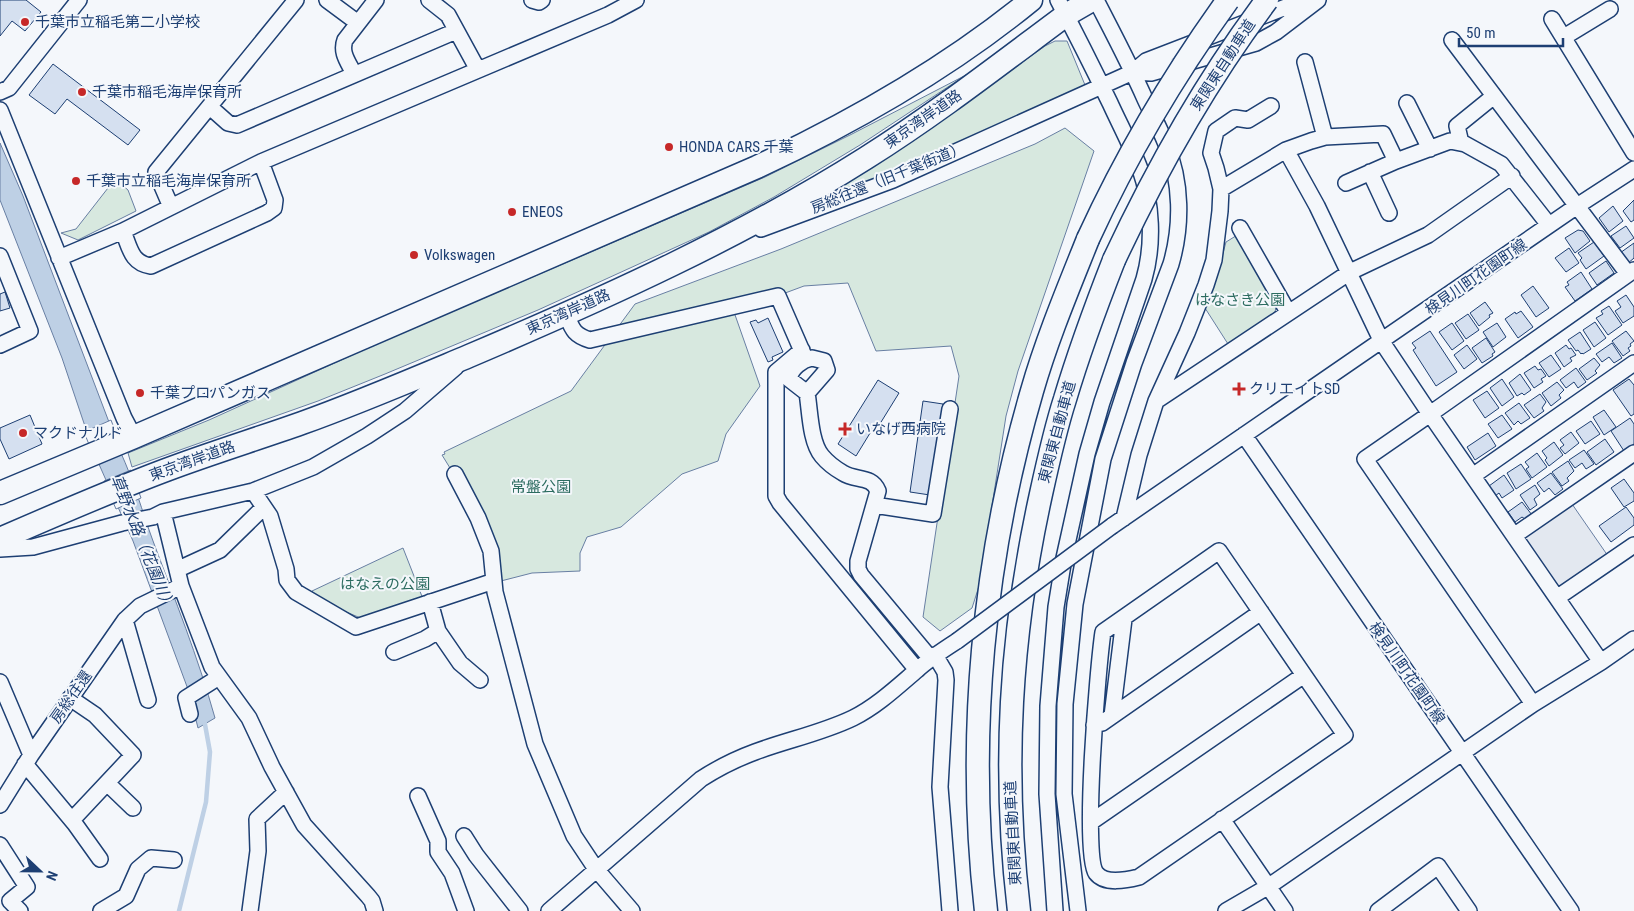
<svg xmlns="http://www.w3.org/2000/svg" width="1634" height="911" font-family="'Roboto Condensed','Noto Sans JP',sans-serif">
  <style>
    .green { fill: #d7e8df; stroke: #687fa3 }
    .parking { fill: #e3e8f0; stroke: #687fa3 }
    .water { fill: #bed0e5; stroke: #687fa3 }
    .pier { fill: #f4f7fb; stroke: #687fa3 }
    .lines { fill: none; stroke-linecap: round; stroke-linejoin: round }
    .stream { stroke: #bed0e5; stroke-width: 4.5 }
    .building { fill: #d5e0f0; stroke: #1d3f73 }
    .minor-casing { stroke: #1d3f73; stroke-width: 18 }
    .highway-casing { stroke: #1d3f73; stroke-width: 25 }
    .minor { stroke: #f4f7fb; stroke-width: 15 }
    .highway { stroke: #f4f7fb; stroke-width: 22 }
    .minor-bridge-casing { stroke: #1d3f73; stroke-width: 18; stroke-linecap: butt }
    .highway-bridge-casing { stroke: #1d3f73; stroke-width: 25; stroke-linecap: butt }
    .minor-bridge { stroke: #f4f7fb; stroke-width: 15 }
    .highway-bridge { stroke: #f4f7fb; stroke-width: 22 }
    .poi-dot { fill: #c62828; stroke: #f4f7fb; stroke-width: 2 }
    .labels { text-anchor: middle; stroke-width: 4; stroke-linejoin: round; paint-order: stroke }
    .poi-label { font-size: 15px; fill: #1d3f73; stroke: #f4f7fb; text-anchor: start }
    .street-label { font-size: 15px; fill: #1d3f73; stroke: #f4f7fb }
    .park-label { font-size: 15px; fill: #2c6c60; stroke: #f4f7fb }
    .water-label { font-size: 16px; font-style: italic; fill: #1d3f73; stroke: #f4f7fb }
  </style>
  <rect width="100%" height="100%" fill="#f4f7fb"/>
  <path class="green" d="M 1055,41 L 1067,41 L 1085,85 L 901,170 L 866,183 L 845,188 L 844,182 L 934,126 L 1045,46 Z
    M 966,75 L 860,145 L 774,197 L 709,232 L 538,310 L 385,374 L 318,401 L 132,467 L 128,453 L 209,420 L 372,346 L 765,177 L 852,134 Z
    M 1065,128 L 1094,151 L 1018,371 L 1006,416 L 980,583 L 972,608 L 940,631 L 923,617 L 959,376 L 951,346 L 876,351 L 848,283 L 804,286 L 734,312 L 760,386 L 726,434 L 718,461 L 682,474 L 621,527 L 587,537 L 580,553 L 580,571 L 532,573 L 497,582 L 495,541 L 442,455 L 445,454 L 444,452 L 571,391 L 635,304 L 781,249 L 1035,144 Z
    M 115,179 L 128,190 L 136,211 L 78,240 L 61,233 L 76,229 Z
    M 1239,234 L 1277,303 L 1275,312 L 1228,344 L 1205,308 L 1215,283 L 1226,242 Z
    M 403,548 L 423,599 L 363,619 L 320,601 L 312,591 Z"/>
  <path class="parking" d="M 1572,504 L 1608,556 L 1562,586 L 1556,585 L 1525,541 L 1526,535 Z"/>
  <path class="water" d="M 0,143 L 23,196 L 120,451 C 134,481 142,511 153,541 C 175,600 198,657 215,718 L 198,728 L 189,692 L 133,541 L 94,453 L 62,358 L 0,200 Z"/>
  <path class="pier" d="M 111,420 L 123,452 L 90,447 L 84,432 Z
    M 131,470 L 141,498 L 116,509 L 104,481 Z"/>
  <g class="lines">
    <path class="stream" d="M 179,911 L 206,802 L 210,752 L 204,719"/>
  </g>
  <path class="building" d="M 0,0 L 26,0 L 41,12 L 25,31 L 12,21 L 0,36 Z
    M 53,64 L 140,130 L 128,145 L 67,99 L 55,114 L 29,95 Z
    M 1634,200 L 1634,220 L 1631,222 L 1623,211 Z
    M 1613,206 L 1623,221 L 1609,232 L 1599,218 Z
    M 1626,226 L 1634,238 L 1620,248 L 1611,236 Z
    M 1578,230 L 1583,231 L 1590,241 L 1575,253 L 1565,238 Z
    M 1594,242 L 1604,256 L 1586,269 L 1580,260 L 1582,258 L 1578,253 Z
    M 1634,243 L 1634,258 L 1627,264 L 1620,253 Z
    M 1569,248 L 1579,263 L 1566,272 L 1555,258 Z
    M 1606,261 L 1614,273 L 1597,285 L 1589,273 Z
    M 1581,272 L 1592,289 L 1575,301 L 1565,287 L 1569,285 L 1567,282 Z
    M 1533,286 L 1549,308 L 1536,317 L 1521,295 Z
    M 5,292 L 10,308 L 0,311 L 0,294 Z
    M 1626,295 L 1634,307 L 1634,316 L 1623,323 L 1615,311 L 1621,307 L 1617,301 Z
    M 1485,302 L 1493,313 L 1489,315 L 1490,317 L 1479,326 L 1470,313 Z
    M 1609,306 L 1622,325 L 1608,335 L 1596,318 L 1603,314 L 1601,311 Z
    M 1521,311 L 1533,327 L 1518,338 L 1505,319 L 1515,312 L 1516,314 Z
    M 1468,314 L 1479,330 L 1466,339 L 1455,323 Z
    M 768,318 L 783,352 L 772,357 L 773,360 L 768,362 L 750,322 L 756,320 L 758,323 Z
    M 1595,322 L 1606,338 L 1594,347 L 1583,330 Z
    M 1452,323 L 1464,341 L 1452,350 L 1439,332 Z
    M 1497,323 L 1506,337 L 1493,347 L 1483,332 Z
    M 1430,331 L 1457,372 L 1436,386 L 1413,350 L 1416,348 L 1412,343 Z
    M 1626,331 L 1634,341 L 1630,344 L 1631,346 L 1628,348 L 1630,351 L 1623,356 L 1612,341 Z
    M 1580,332 L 1591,349 L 1583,354 L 1582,353 L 1581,354 L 1578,350 L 1576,351 L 1568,340 Z
    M 1486,338 L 1495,352 L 1492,354 L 1493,356 L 1482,363 L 1472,348 Z
    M 1612,343 L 1622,358 L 1614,363 L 1609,357 L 1602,362 L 1596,354 Z
    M 1467,345 L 1477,359 L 1464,369 L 1454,355 Z
    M 1566,345 L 1569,349 L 1571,348 L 1576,355 L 1570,358 L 1572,361 L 1564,367 L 1555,353 Z
    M 1551,355 L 1561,369 L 1549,377 L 1539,363 Z
    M 1594,358 L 1600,365 L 1595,371 L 1597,373 L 1587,380 L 1579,369 Z
    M 1535,366 L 1538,370 L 1541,369 L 1546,376 L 1541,379 L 1543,382 L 1534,388 L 1524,373 Z
    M 1576,368 L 1586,382 L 1578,388 L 1574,382 L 1566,388 L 1560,380 Z
    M 1520,374 L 1531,390 L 1524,395 L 1522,393 L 1517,396 L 1509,383 Z
    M 1502,379 L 1514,397 L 1502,406 L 1490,388 Z
    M 1629,379 L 1634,385 L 1634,414 L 1631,416 L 1613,390 Z
    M 878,380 L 899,393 L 878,427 L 875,425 L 856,456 L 838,444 Z
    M 1557,382 L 1564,390 L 1559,395 L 1561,398 L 1551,406 L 1542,393 Z
    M 1487,391 L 1499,408 L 1485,418 L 1473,400 Z
    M 1540,394 L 1546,402 L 1542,408 L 1544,411 L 1534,418 L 1524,405 Z
    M 923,401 L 943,404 L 930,495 L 910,492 Z
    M 1519,403 L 1530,418 L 1521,424 L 1518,421 L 1514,425 L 1505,413 Z
    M 1604,410 L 1616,427 L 1604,435 L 1593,417 Z
    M 30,415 L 42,444 L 9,459 L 0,439 L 0,428 Z
    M 1502,415 L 1512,429 L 1498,438 L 1488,424 Z
    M 1630,418 L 1634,424 L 1634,444 L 1624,451 L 1611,431 Z
    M 1591,421 L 1600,434 L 1585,444 L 1576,431 Z
    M 1571,432 L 1579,443 L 1565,454 L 1560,448 L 1564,445 L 1560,440 Z
    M 1488,433 L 1496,446 L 1475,460 L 1467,447 Z
    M 1605,439 L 1614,452 L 1596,465 L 1587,452 Z
    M 1554,442 L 1563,455 L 1549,466 L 1545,460 L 1547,458 L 1542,451 Z
    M 1584,450 L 1594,464 L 1586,469 L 1582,463 L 1575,468 L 1569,460 Z
    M 1537,453 L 1547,467 L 1532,478 L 1526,469 L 1529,467 L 1525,462 Z
    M 1568,461 L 1574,471 L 1567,478 L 1569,481 L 1562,486 L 1552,472 Z
    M 1521,464 L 1531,479 L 1516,489 L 1507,473 Z
    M 1551,473 L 1563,489 L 1555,495 L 1549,488 L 1544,492 L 1537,483 Z
    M 1504,475 L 1514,490 L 1502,498 L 1499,493 L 1495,496 L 1489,486 Z
    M 1624,479 L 1634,493 L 1634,501 L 1624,507 L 1611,488 Z
    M 1535,485 L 1540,494 L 1534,499 L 1537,505 L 1530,510 L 1520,495 Z
    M 1522,502 L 1532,515 L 1525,519 L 1522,517 L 1515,522 L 1508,512 Z
    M 1626,507 L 1634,518 L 1634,525 L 1611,542 L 1599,526 Z"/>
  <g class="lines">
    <g class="minor-casing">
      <path id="minor" d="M 327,0 L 358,23
        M 429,0 L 448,15 L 478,70
        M 532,0 L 539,2 L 542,0
        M 1552,19 L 1634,153
        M 1564,37 L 1610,9
        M 1452,40 L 1628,274
        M 1305,62 L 1325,137
        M 1133,72 L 1151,73 L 1256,43 L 1276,32 L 1318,0
        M 354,74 C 349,63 340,53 345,40 L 376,0
        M 0,92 L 9,88 L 79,0
        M 1407,103 L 1430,149
        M 210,107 L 228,123 L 237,125 L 456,31
        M 0,110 L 124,418 L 134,437
        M 1461,143 L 1457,126 L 1494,96
        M 1286,150 L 1317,206 L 1382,342 L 1430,414 L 1634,270
        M 1370,172 L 1389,213
        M 1346,183 L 1396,161 L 1450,141 L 1465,144 L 1501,164 L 1549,225
        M 1221,189 L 1286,150 L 1311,141 L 1325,137 L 1383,134 L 1396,161
        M 171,207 L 156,172 L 296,0
        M 1240,228 L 1288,312
        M 761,229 L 893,180 L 1133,72 L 1146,61 L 1304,0
        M 123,231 C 130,248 131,263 151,266 L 267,213 L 274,208 L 275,200 L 261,162
        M 0,256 L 30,331 L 0,345
        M 59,258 L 123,231 L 261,162 L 608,15 L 636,0
        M 566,314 C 572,328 573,335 590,340 L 778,296 L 805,358
        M 802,350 L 776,372 L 776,496 L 780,503 L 917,670
        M 812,358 L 824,361 L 827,370 L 807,393 L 789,379 C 791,368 802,360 812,358 Z
        M 807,393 C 810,410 810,442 822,456 C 827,462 836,469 843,473 C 855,481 872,475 878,491 L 858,561 L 858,569 L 861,575 L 931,659
        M 1156,401 L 1350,272 L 1428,235 L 1512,176
        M 1244,435 L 1571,911
        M 455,474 L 478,518 L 491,551 L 495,592 L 535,744 L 574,836 L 596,869 L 632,911
        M 1474,475 L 1634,363
        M 253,491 L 270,516 L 286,569 L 287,580 L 296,592 L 356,627 L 494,581
        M 874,505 L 933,514 L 950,409
        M 163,512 L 181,586 L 212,667 L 249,718 L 272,767 L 304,825 L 368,896 L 372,901 L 375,911
        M 1124,518 L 1139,455 L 1156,401 L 1187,333 L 1206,285 L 1214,260 L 1220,211 L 1221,189 L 1216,168 L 1211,153 L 1216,131 L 1235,118 L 1248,120 L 1271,106
        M 1112,526 L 1577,206 L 1634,169
        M 1515,535 L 1634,453
        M 0,549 L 33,547 L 122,523 L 153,517 L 163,512 L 253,491 L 313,467 L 367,436 L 405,411 L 456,367
        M 1219,551 L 1345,735 L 1139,877 C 1127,880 1105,885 1096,873 C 1082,854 1098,665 1103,632 Z
        M 183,567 L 220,550 L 264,507
        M 1558,597 L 1634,545
        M 430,602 L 438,631 L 460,663 L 480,680
        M 125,620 L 148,700
        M 394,652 L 425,639 L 438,631
        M 935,655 L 945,672 L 946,680 L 940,787 L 950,911
        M 0,682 L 31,755
        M 70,698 L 95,715 L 133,755 L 72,820
        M 1533,704 L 1365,459 L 1430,414 L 1601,662
        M 190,714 L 186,698 L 219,677
        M 1112,716 L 1124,619
        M 1094,725 L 1102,723 L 1261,612
        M 25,764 L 75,824 L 100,859
        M 107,783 L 133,808
        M 418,796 L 438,841 L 438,852 L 452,873 L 466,911
        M 0,805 L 31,755 L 125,620 L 140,606 L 181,586
        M 1222,819 L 1285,911
        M 1091,822 L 1304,675
        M 464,836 L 476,855 L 520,911
        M 0,845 L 27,887 L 10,901 L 20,911
        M 101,911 L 126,896 L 138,869 L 151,858 L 174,860
        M 250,911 L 258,851 L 257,819 L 286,792
        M 549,911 L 701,779 C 718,768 736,759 755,752 C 787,740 822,733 853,718 C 877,706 897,687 917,670 C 929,659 943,650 957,641
        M 1055,911 L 1047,794 L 1048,706 L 1056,607 L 1064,558 L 1087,454 L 1102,402 L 1144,279 C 1154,244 1152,203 1140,169 C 1132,147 1120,125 1110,103 C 1093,68 1076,34 1058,0
        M 1078,911 L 1064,794 L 1065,704 L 1075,604 L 1103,459 L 1134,363 L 1171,264 C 1182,226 1182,182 1166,144 C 1160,129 1152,114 1145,99 C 1130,65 1113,33 1096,0
        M 1226,911 L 1269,886 L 1533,704 L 1601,662 L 1634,639
        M 1378,911 L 1438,866 L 1469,911"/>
    </g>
    <g class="highway-casing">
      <path id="highway" d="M 0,493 L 134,437 L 757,167 C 853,122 948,68 1031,0
        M 0,539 C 55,515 110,491 166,470 C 211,453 257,439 302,423 C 358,403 414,379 469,356 C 603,299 743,236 866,158 C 936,114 1000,64 1066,15 L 1092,0
        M 986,911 C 966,737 983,559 1032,391 C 1047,339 1068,289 1088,239
        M 1019,911 C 1002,768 1010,635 1041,494 C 1048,462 1055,430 1065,399 C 1079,352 1096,306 1114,260"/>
    </g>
    <use href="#minor" class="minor"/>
    <use href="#highway" class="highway"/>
    <g class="minor-bridge-casing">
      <path id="minor-bridge" d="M 957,641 L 1112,526"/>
    </g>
    <g class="highway-bridge-casing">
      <path id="highway-bridge" d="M 1088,239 C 1127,154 1174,75 1228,0
        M 1114,260 C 1157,168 1206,81 1267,0"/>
    </g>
    <use href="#minor-bridge" class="minor-bridge"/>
    <use href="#highway-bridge" class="highway-bridge"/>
  </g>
  <g class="poi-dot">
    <circle cx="25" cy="22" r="5"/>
    <circle cx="82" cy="92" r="5"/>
    <circle cx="669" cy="147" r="5"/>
    <circle cx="76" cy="181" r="5"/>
    <circle cx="512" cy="212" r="5"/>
    <circle cx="414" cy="255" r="5"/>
    <path d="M1236.5 381.5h5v5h5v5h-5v5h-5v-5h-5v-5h5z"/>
    <circle cx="140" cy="393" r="5"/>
    <path d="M842.5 421.5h5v5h5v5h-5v5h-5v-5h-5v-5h5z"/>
    <circle cx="23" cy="433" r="5"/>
  </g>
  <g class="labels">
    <g class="poi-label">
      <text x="35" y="27">千葉市立稲毛第二小学校</text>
      <text x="92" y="97">千葉市稲毛海岸保育所</text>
      <text x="679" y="152">HONDA CARS 千葉</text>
      <text x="86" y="186">千葉市立稲毛海岸保育所</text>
      <text x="522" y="217">ENEOS</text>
      <text x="424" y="260">Volkswagen</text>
      <text x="1249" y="394">クリエイトSD</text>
      <text x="150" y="398">千葉プロパンガス</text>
      <text x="856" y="434">いなげ西病院</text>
      <text x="33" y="438">マクドナルド</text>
    </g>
    <g class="street-label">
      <text transform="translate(1223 65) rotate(-57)" y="5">東関東自動車道</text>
      <text transform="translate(923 119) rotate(-35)" y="5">東京湾岸道路</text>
      <text transform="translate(888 178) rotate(-22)" y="5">房総往還（旧千葉街道）</text>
      <text transform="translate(1476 277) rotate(-35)" y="5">検見川町花園町線</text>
      <text transform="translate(568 312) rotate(-24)" y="5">東京湾岸道路</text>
      <text transform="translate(1057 432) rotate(-75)" y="5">東関東自動車道</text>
      <text transform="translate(192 461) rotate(-20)" y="5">東京湾岸道路</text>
      <text transform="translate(1407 673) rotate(55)" y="5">検見川町花園町線</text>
      <text transform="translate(71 697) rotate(-55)" y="5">房総往還</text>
      <text transform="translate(1013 833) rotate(-93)" y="5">東関東自動車道</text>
    </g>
    <g class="park-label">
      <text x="1240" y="305">はなさき公園</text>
      <text x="541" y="492">常盤公園</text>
      <text x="385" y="589">はなえの公園</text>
    </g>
    <g class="water-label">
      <text transform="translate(143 542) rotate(68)" y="6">草野水路（花園川）</text>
    </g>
  </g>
  <g transform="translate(40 871) rotate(112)" stroke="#f4f7fb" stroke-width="4" paint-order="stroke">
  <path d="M0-4L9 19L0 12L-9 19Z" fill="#1d3f73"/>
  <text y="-8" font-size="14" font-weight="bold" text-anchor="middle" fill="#1d3f73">N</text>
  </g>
  <path d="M1459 38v8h104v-8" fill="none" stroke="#1d3f73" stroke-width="2.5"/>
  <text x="1466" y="38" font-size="15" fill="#1d3f73" stroke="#f4f7fb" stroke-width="4" paint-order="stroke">50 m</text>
</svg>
